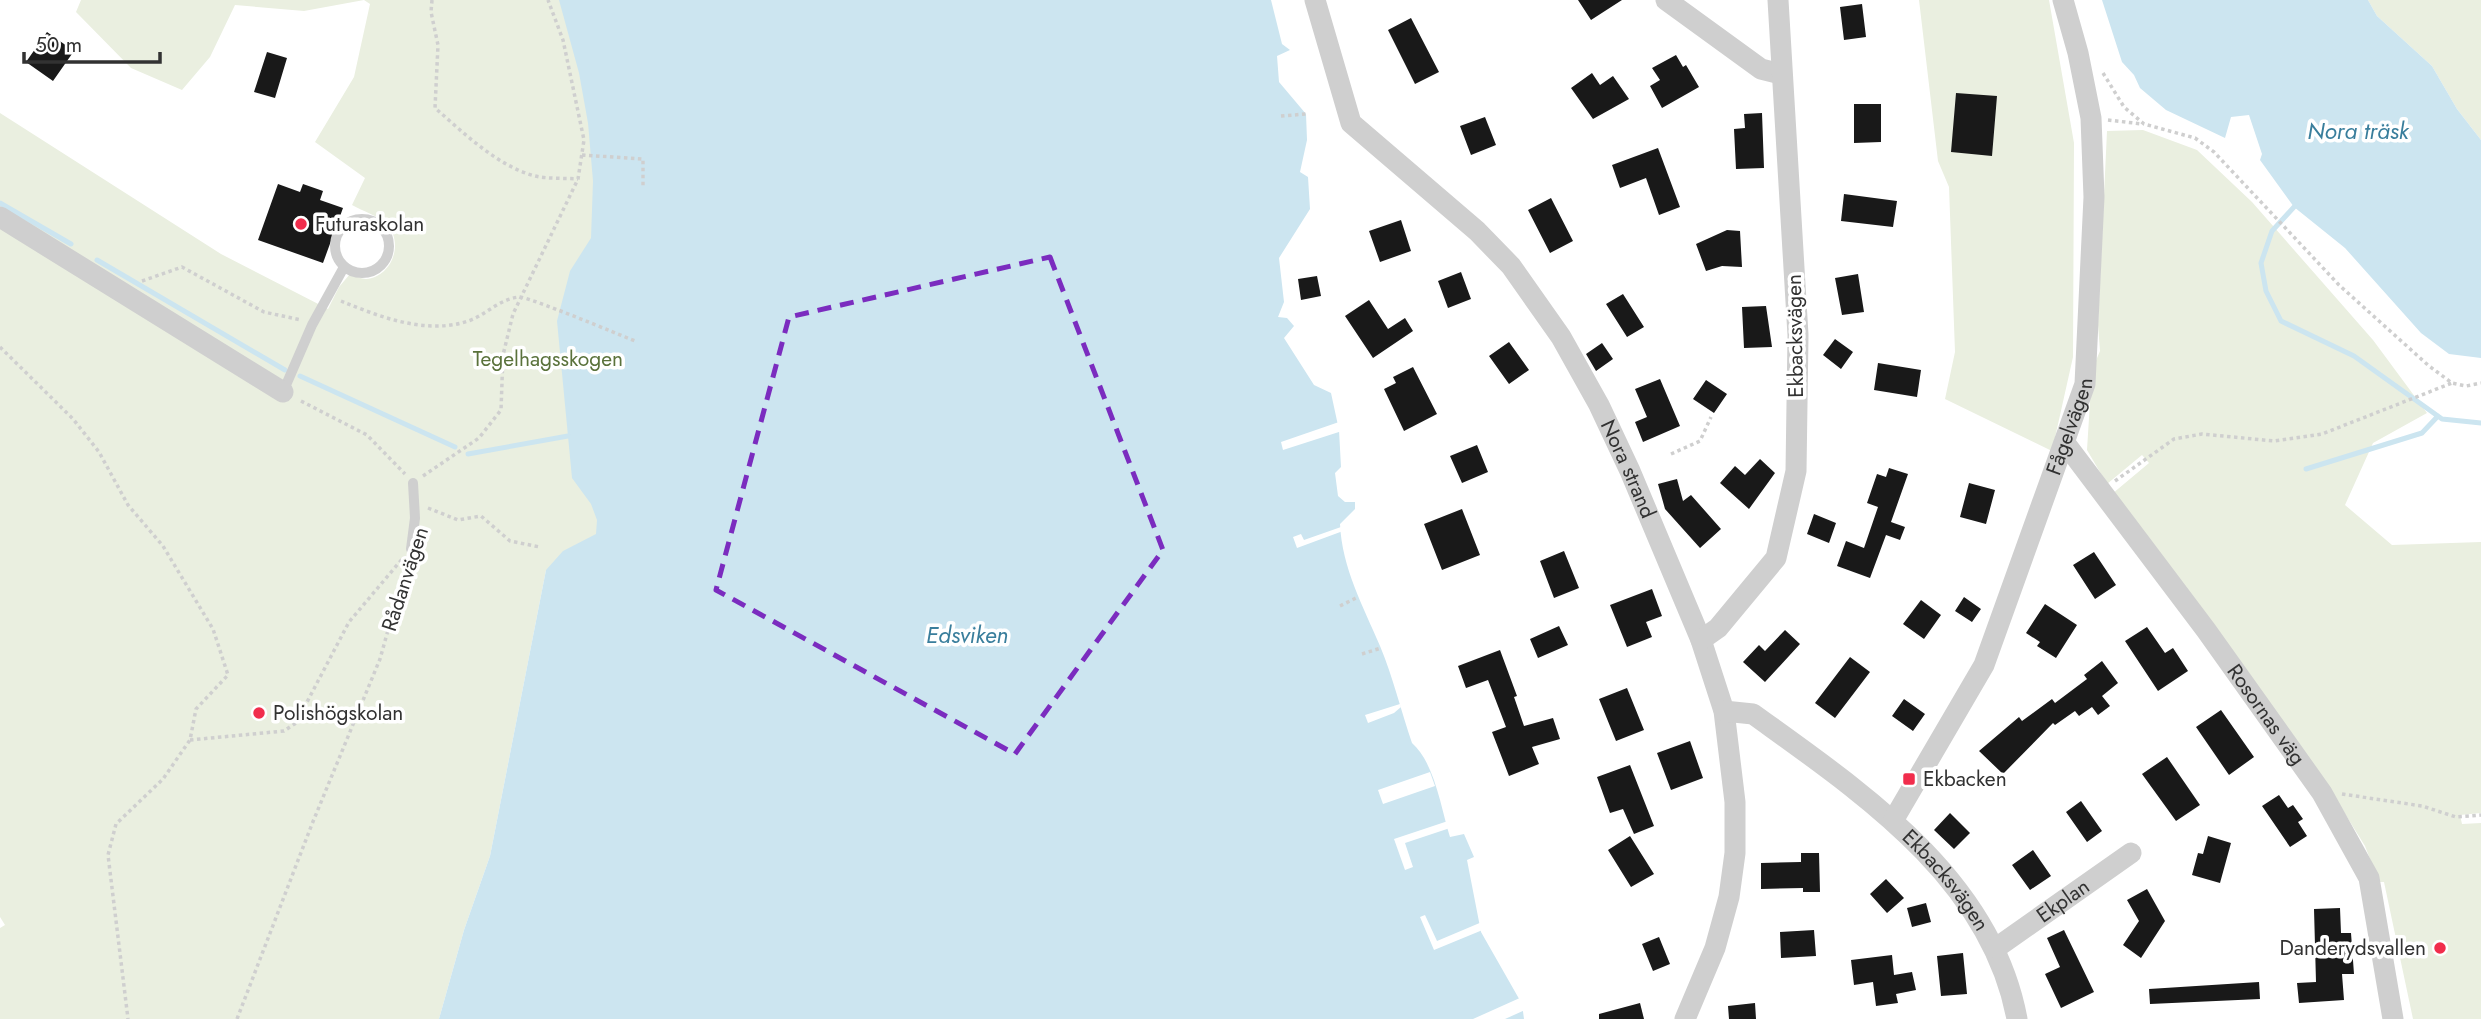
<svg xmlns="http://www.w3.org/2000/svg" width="2481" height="1019" font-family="Jost,sans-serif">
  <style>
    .green { fill: #eaefe0 }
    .water { fill: #cce5f0 }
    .pier { fill: #fff }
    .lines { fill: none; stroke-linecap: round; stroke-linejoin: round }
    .stream { stroke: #cce5f0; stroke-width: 5 }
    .building { fill: #191919 }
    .path { stroke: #cfcfcf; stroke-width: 3.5; stroke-dasharray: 3.5 3.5; stroke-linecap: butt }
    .service { stroke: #cfcfcf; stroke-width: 10 }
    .minor { stroke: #cfcfcf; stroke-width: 21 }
    .marked { fill: none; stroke: #7b2cbf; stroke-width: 5; stroke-dasharray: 14 9; stroke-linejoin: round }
    .poi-dot { fill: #f12d4c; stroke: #fff; stroke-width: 2.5 }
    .labels { text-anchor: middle; stroke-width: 7; stroke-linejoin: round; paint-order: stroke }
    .poi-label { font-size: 21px; fill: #323232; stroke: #fff; text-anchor: start }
    .street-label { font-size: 21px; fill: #323232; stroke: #fff }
    .park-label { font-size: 21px; fill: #5a723b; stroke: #fff }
    .water-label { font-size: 23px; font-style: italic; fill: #397e9c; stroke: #fff }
  </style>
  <rect width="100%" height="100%" fill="#fff"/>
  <path class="green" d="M 81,0 L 715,0 L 712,623 L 546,570 L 490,856 L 464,930 L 439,1019 L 0,1019 L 0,928 L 5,925 L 0,917 L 0,113 L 221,254 L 328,309 L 339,287 L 350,274 C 355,276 362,279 366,279 C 392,277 405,242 386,224 C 378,216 363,211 352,205 L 365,178 L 315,142 L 354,77 L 370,4 L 364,0 L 304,11 L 235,5 L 210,57 L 182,90 L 131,68 L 76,12 Z
    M 1919,0 L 2049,0 L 2074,143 L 2073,357 L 2052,451 L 1945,399 L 1955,352 L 1949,187 L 1938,161 Z
    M 2368,0 L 2481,0 L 2481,140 L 2457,109 L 2432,66 L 2377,16 Z
    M 2143,130 L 2197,150 L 2252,202 L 2373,340 L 2427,413 L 2373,443 L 2345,505 L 2392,545 L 2481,542 L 2481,813 L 2460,815 L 2462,824 L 2481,823 L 2481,1019 L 2413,1019 L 2384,882 L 2379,882 L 2365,846 L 2334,796 L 2112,494 L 2149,463 L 2142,455 L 2107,484 L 2087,450 L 2092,370 L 2100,351 L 2098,325 L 2107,131 Z"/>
  <path class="water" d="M 559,0 L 1271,0 L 1282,44 L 1290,50 L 1277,56 L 1279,82 L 1306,114 L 1307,140 L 1300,172 L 1308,177 L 1310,209 L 1279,258 L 1284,302 L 1278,317 L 1287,318 L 1294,326 L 1284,338 L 1314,385 L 1331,393 L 1339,430 L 1341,467 L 1335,473 L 1338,496 L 1345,502 L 1355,502 L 1355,509 L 1340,524 C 1342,568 1363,606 1380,646 C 1393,677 1401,711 1412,743 C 1435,763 1441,809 1450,837 L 1464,834 L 1474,857 L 1467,860 L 1481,932 L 1522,1004 L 1524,1019 L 439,1019 L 464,930 L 490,856 L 546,570 L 563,551 L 596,534 L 597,520 L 591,504 L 572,478 L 557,321 L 570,271 L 591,238 L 593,181 L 588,123 L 579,73 Z
    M 2102,0 L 2368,0 L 2377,16 L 2432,66 L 2457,109 L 2481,140 L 2481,358 L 2449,354 L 2421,333 L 2345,248 L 2294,207 L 2260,160 L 2262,154 L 2249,115 L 2231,117 L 2225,138 L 2166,110 L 2140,88 L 2134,75 L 2122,62 Z"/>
  <path class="pier" d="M 1339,422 L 1342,431 L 1283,450 L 1281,442 Z
    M 1341,527 L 1343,531 L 1297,548 L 1293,537 L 1301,534 L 1304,540 Z
    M 1400,704 L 1401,707 L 1394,713 L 1368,723 L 1365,715 Z
    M 1430,772 L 1435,786 L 1383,804 L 1378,790 Z
    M 1448,821 L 1450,828 L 1405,843 L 1413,867 L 1405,870 L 1394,839 Z
    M 1425,915 L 1437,941 L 1482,922 L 1485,929 L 1434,950 L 1420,917 Z
    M 1522,997 L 1525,1010 L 1505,1019 L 1473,1019 Z"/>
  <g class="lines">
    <path class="stream" d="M 0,203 L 71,244
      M 2294,207 L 2272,231 L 2261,263 L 2266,291 L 2281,321 L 2354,356 L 2442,419 L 2481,423
      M 97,260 L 285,370
      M 300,376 L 455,447
      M 468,454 L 568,436
      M 2306,469 L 2422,433 L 2438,416"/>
  </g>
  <path class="building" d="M 1578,0 L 1622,0 L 1591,20 Z
    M 1862,4 L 1866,37 L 1844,40 L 1840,7 Z
    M 1411,18 L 1439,72 L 1415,84 L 1388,30 Z
    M 47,32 L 74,51 L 53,81 L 26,62 Z
    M 267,52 L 287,58 L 275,98 L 254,92 Z
    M 1676,55 L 1683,67 L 1686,65 L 1699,87 L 1662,108 L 1650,86 L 1660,80 L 1652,68 Z
    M 1592,73 L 1600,85 L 1613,76 L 1629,99 L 1593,119 L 1571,88 Z
    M 1956,93 L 1997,96 L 1992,156 L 1951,152 Z
    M 1854,104 L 1881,104 L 1881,142 L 1854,143 Z
    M 1762,113 L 1764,168 L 1736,169 L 1734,129 L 1745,128 L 1744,114 Z
    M 1485,117 L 1496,145 L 1471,155 L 1460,126 Z
    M 1658,148 L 1680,207 L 1659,215 L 1646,178 L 1620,188 L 1612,165 Z
    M 278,184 L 300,192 L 303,184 L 323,191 L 320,200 L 343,208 L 323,263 L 258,240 Z
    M 1844,194 L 1897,201 L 1893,227 L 1841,221 Z
    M 1551,198 L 1573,241 L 1550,253 L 1528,210 Z
    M 1401,220 L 1411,251 L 1380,262 L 1369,231 Z
    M 1727,230 L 1740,231 L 1742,267 L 1722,266 L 1706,271 L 1696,244 Z
    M 1461,272 L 1471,299 L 1448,308 L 1438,281 Z
    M 1858,274 L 1864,312 L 1842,315 L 1835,278 Z
    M 1317,276 L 1321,296 L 1301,300 L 1298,279 Z
    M 1623,294 L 1644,327 L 1627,337 L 1606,304 Z
    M 1369,300 L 1388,329 L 1405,318 L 1413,331 L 1373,358 L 1345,316 Z
    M 1766,306 L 1772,347 L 1744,348 L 1742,307 Z
    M 1835,339 L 1853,352 L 1841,369 L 1823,355 Z
    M 1509,342 L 1529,370 L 1509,384 L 1489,356 Z
    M 1602,343 L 1613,359 L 1596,371 L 1586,354 Z
    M 1878,363 L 1921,370 L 1917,397 L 1874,390 Z
    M 1413,367 L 1437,414 L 1404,431 L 1384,389 L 1396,383 L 1393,377 Z
    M 1660,379 L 1680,426 L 1643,442 L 1635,422 L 1647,417 L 1635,389 Z
    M 1706,380 L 1727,394 L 1714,413 L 1693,399 Z
    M 1477,445 L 1488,472 L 1462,483 L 1450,456 Z
    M 1760,459 L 1775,473 L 1749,509 L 1720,483 L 1735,466 L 1745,475 Z
    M 1889,468 L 1908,474 L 1891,522 L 1905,527 L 1900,540 L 1886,535 L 1870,578 L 1837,566 L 1846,541 L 1864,548 L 1878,507 L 1867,503 L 1877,474 L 1886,477 Z
    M 1677,479 L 1683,501 L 1691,495 L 1721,529 L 1700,548 L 1665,509 L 1658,484 Z
    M 1969,483 L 1995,490 L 1986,524 L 1960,517 Z
    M 1462,509 L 1480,555 L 1442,570 L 1424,524 Z
    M 1814,514 L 1836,523 L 1829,543 L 1807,534 Z
    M 1564,551 L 1579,588 L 1554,598 L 1540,561 Z
    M 2094,552 L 2116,585 L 2095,599 L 2073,565 Z
    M 1652,589 L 1662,616 L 1646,622 L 1652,637 L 1627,647 L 1610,605 Z
    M 1964,597 L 1981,609 L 1972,622 L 1955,611 Z
    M 1921,600 L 1941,615 L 1924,639 L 1903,624 Z
    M 2045,604 L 2077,625 L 2056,658 L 2037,646 L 2040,642 L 2026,633 Z
    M 1559,626 L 1568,645 L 1538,658 L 1530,639 Z
    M 2147,627 L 2165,653 L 2173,648 L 2188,671 L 2158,691 L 2125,641 Z
    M 1785,630 L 1800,644 L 1765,682 L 1743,662 L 1759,645 L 1765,651 Z
    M 1500,650 L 1517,696 L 1514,697 L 1524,726 L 1553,718 L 1560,739 L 1532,747 L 1539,764 L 1509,776 L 1492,732 L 1506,727 L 1488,680 L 1466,688 L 1458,666 Z
    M 1850,657 L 1870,672 L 1835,718 L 1815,703 Z
    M 2102,661 L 2118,683 L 2102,696 L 2110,706 L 2098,715 L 2092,707 L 2079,716 L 2075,711 L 2055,725 L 2053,723 L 2003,774 L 1979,751 L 2019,717 L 2022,721 L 2052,699 L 2055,703 L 2087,679 L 2084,675 Z
    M 1627,688 L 1644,730 L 1616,741 L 1599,699 Z
    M 1904,699 L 1925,714 L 1913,731 L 1892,716 Z
    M 2221,710 L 2254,757 L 2229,775 L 2196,727 Z
    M 1690,741 L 1703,778 L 1671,790 L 1657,753 Z
    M 2167,757 L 2200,805 L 2176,821 L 2142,774 Z
    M 1630,765 L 1654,826 L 1634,834 L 1623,809 L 1610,813 L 1597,777 Z
    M 2279,795 L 2288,808 L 2293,805 L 2303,819 L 2298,822 L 2307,836 L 2290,847 L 2262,806 Z
    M 2081,801 L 2102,831 L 2087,842 L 2066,812 Z
    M 1950,813 L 1970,833 L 1954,849 L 1934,830 Z
    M 1630,836 L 1654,874 L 1631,887 L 1608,850 Z
    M 2208,836 L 2231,843 L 2220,883 L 2192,875 L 2198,853 L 2203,854 Z
    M 2033,850 L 2051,876 L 2030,890 L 2012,865 Z
    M 1801,853 L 1819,853 L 1820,892 L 1803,892 L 1803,888 L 1761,889 L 1761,863 L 1801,862 Z
    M 1886,879 L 1904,898 L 1887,913 L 1870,894 Z
    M 2147,889 L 2165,921 L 2141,958 L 2123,945 L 2139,921 L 2127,900 Z
    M 1926,903 L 1931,922 L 1912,927 L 1907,908 Z
    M 2340,908 L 2341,933 L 2351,933 L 2354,974 L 2342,974 L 2344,1000 L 2299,1003 L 2297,983 L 2316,982 L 2314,909 Z
    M 1814,930 L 1816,956 L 1781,958 L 1780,932 Z
    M 2064,930 L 2094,992 L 2061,1008 L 2045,974 L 2060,967 L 2047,938 Z
    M 1659,937 L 1670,964 L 1653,971 L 1642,944 Z
    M 1963,953 L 1967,994 L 1941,996 L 1937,956 Z
    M 1892,955 L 1894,975 L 1912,972 L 1916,990 L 1896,994 L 1898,1003 L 1876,1006 L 1873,982 L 1854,985 L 1851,960 Z
    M 2259,982 L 2260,999 L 2150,1004 L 2149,989 Z
    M 1640,1003 L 1644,1019 L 1599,1019 L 1599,1014 Z
    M 1755,1003 L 1756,1019 L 1729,1019 L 1728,1006 Z"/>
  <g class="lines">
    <path class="path" d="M 432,0 L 431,12 L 438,45 L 435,108 C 464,133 497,166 535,176 C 548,179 564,178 578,179
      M 2103,73 L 2124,107 L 2144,124 L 2195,138 L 2214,152 L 2339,285 L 2429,366 L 2452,383 L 2466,386 L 2481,383
      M 1281,116 L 1306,114
      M 2108,120 L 2142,124
      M 582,155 L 643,159 L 643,186
      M 142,281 L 182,267 L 264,312 L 301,320
      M 341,301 C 380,317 428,336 471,320 C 488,313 500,299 519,297 C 527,296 620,335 635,341
      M 0,347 L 73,419 L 99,452 L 128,505 L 163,546 L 213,629 L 228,675 L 196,709 L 190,740 L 163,779 L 116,824 L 108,855 L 128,1019
      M 301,401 L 367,435 L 405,474
      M 1671,454 L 1700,441 L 1711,417
      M 423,476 L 479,438 L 501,410 L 503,355 L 513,314 L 578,179 L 584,140 L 563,40 L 548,0
      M 2115,481 L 2174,439 L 2202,434 L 2274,441 L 2322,434 L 2452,383
      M 428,508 L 458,520 L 481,516 L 510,541 L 540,547
      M 1340,606 L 1358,597
      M 1362,654 L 1381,648
      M 190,740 L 284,731 L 296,723 L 349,622 L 403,558
      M 2342,794 L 2422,806 L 2456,817 L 2481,815
      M 237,1019 L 312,824 L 380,659 L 407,562"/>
    <path class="service" d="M335 246a27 27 0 1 1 54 0a27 27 0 1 1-54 0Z
      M 283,392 L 312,325 L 344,267
      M 411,549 L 415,518 L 413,483"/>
    <g class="minor">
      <path id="s1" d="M 1315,0 L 1351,123 L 1477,231 L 1511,266 L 1561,337 L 1599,405 L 1630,471 L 1701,640 L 1724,711 L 1735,802 L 1735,853 L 1729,897 L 1715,948 L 1685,1019"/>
      <path d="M 1666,0 L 1761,69 L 1781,74"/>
      <path d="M 0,217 L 283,392"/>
      <path id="s2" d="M 2065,443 L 2206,630 L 2322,793 L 2369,878 L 2393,1019"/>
      <path d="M 1701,640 L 1718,628 L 1776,558 L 1796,471 L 1798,335 L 1778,0"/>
      <path id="s3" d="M 1724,711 L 1753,714 C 1861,792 1991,878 2017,1019"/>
      <path id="s4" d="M 1894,819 L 1984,665 L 2085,384 L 2094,197 L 2091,118 L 2078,53 L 2063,0"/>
      <path id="s5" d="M 1996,948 L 2131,853"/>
    </g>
  </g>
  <path class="marked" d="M 1050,257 L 1163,550 L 1015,754 L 716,590 L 789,317 Z"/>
  <g class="poi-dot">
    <circle cx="301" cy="224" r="7"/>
    <circle cx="259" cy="713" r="7"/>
    <rect x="1902" y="772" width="14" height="14" rx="3.5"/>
    <circle cx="2440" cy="948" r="7"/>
  </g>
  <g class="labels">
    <g class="poi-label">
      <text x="315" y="231">Futuraskolan</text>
      <text x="273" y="720">Polishögskolan</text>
      <text x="1923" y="786">Ekbacken</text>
      <text x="2426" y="955" text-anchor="end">Danderydsvallen</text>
    </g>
    <g class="street-label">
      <text transform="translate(1795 336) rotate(-91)" y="7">Ekbacksvägen</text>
      <text dy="7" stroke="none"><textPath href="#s4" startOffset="432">Fågelvägen</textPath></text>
      <text dy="7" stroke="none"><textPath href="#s1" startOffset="578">Nora strand</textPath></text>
      <text transform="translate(405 579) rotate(-72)" y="7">Rådanvägen</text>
      <text dy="7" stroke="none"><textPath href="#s2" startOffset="338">Rosornas väg</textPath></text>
      <text dy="7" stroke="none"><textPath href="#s3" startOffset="285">Ekbacksvägen</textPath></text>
      <text dy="7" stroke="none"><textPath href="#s5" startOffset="82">Ekplan</textPath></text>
    </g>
    <g class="park-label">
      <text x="548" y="366">Tegelhagsskogen</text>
    </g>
    <g class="water-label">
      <text x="2358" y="139">Nora träsk</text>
      <text x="967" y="643">Edsviken</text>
    </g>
  </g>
  <path d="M24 52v10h136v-10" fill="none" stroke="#323232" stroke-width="3.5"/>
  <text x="35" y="52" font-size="21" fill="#323232" stroke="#ffffff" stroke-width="5" paint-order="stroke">50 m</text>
</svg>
